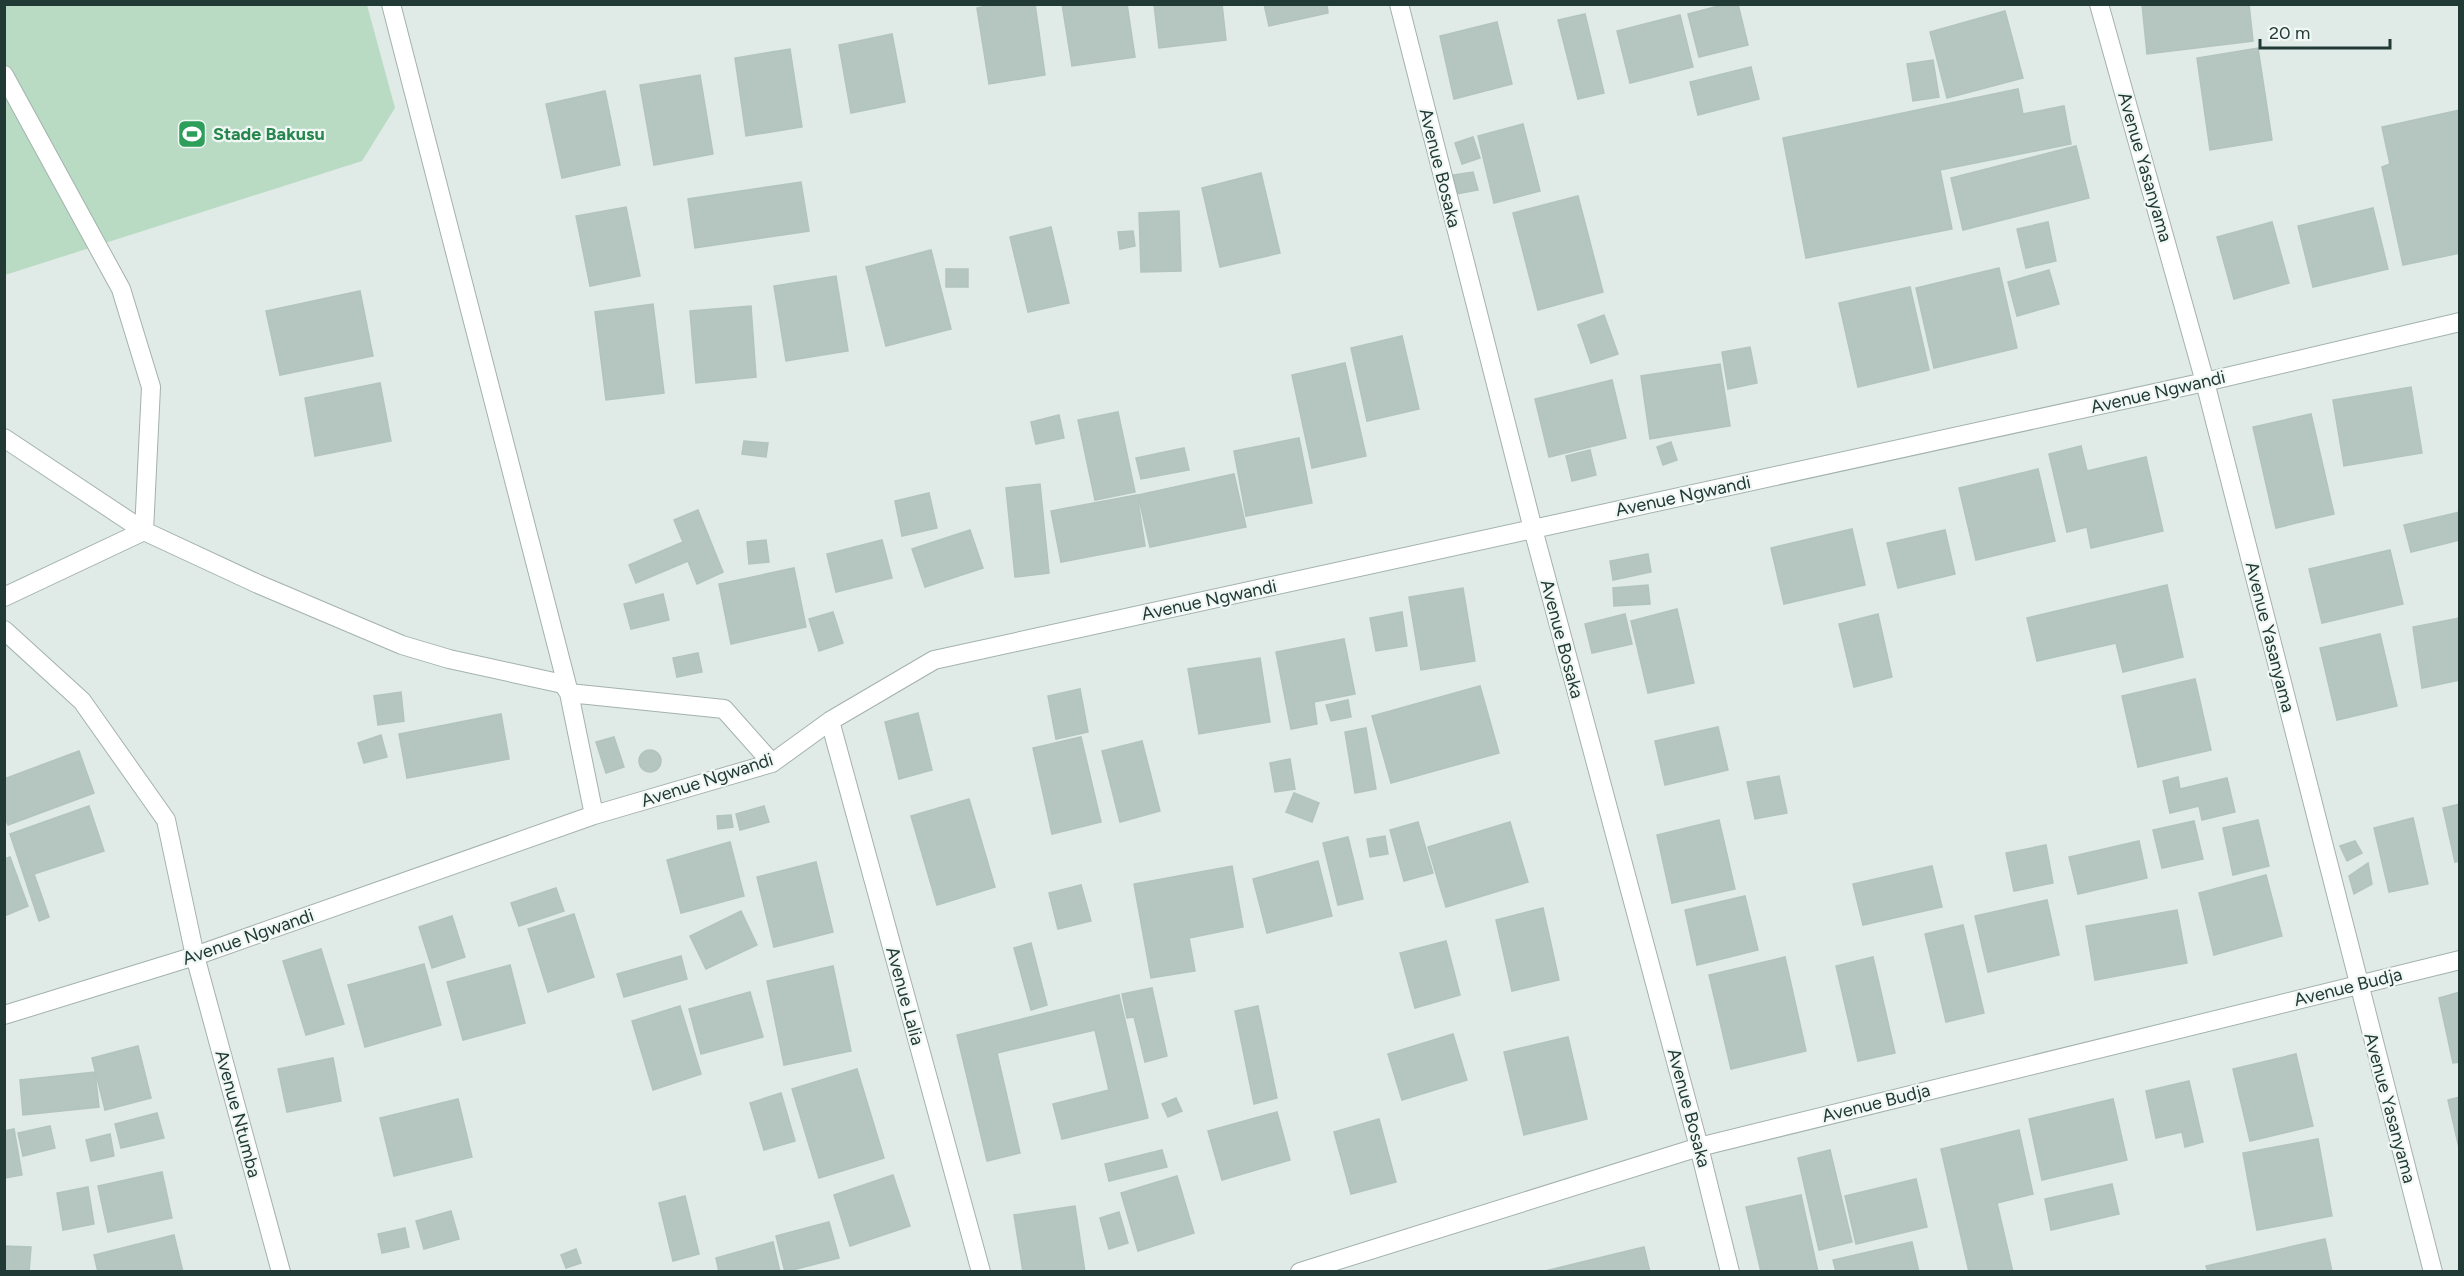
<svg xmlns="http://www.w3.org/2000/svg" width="2464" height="1276" font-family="Figtree,sans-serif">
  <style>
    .green { fill: #b9dbc4 }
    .building { fill: #b5c5bf; stroke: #b2c4be; stroke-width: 1.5 }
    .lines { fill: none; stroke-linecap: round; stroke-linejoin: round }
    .minor-casing { stroke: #a3b2ad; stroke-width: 20 }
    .minor { stroke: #fff; stroke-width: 18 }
    .labels { text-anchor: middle; stroke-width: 4.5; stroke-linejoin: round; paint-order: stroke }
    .leisure-label { font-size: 18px; font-weight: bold; fill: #27864d; stroke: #f0f7f4; text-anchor: start }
    .street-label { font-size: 18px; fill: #213a35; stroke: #f0f7f4 }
  </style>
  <rect width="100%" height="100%" fill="#e0eae6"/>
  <path class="green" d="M 5,5 L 367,5 L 395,108 L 362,161 L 5,275 Z"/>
  <path class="building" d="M 996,4 L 1035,4 L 1045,75 L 989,84 L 977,8 Z
    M 1062,4 L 1127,4 L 1135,57 L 1072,66 Z
    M 1154,4 L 1222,4 L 1226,40 L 1159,48 Z
    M 1264,4 L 1327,4 L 1328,13 L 1269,26 Z
    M 1726,4 L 1738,4 L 1748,45 L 1699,57 L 1688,14 Z
    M 2142,4 L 2249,4 L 2253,41 L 2147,54 Z
    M 2005,11 L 2023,78 L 1947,98 L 1930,32 Z
    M 1585,14 L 1604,93 L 1578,99 L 1558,20 Z
    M 1680,15 L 1693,67 L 1630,83 L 1617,31 Z
    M 1497,22 L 1512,84 L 1454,99 L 1440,36 Z
    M 892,34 L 905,102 L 851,113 L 839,45 Z
    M 2258,48 L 2272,140 L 2210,150 L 2197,58 Z
    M 790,49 L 802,127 L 746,136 L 735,58 Z
    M 1933,60 L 1939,97 L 1913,101 L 1907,64 Z
    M 1751,67 L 1759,99 L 1698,115 L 1690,82 Z
    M 700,75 L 713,154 L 654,165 L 640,85 Z
    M 2018,89 L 2023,114 L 2064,106 L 2071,144 L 1940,170 L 1952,229 L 1806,258 L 1783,138 Z
    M 605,91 L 620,165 L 562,178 L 546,104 Z
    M 2460,110 L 2460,253 L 2403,265 L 2382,167 L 2390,164 L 2382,127 Z
    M 1523,124 L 1540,191 L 1494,203 L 1478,136 Z
    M 1473,137 L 1480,158 L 1462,164 L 1455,143 Z
    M 2076,146 L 2089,198 L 1963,230 L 1951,178 Z
    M 1473,172 L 1478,190 L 1457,194 L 1453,175 Z
    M 1261,173 L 1280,253 L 1220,267 L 1202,188 Z
    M 801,182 L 809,231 L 695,248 L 688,199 Z
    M 1578,196 L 1603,292 L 1538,310 L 1513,213 Z
    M 626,207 L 640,276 L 590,286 L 576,216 Z
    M 2373,208 L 2388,269 L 2313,287 L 2298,226 Z
    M 1179,211 L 1181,271 L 1141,272 L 1139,213 Z
    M 2048,222 L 2056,261 L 2026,268 L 2017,229 Z
    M 2272,222 L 2289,283 L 2234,299 L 2217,237 Z
    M 1051,227 L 1069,303 L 1028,312 L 1010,237 Z
    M 1133,231 L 1135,246 L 1120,249 L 1118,232 Z
    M 931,250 L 951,329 L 886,346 L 866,267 Z
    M 1999,268 L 2017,348 L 1934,368 L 1916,288 Z
    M 946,269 L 968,269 L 968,287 L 946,287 Z
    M 2049,270 L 2059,304 L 2017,316 L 2008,282 Z
    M 836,276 L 848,351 L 786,361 L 774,286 Z
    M 1910,287 L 1929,370 L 1858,387 L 1839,303 Z
    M 360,291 L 373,356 L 280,375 L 266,311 Z
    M 653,304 L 664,393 L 606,400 L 595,312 Z
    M 751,306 L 756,377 L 696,383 L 690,311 Z
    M 1604,315 L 1618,354 L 1591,363 L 1578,325 Z
    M 1402,336 L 1419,409 L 1367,421 L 1351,348 Z
    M 1750,347 L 1757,383 L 1728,389 L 1722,352 Z
    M 1345,363 L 1366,456 L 1312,468 L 1292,375 Z
    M 1720,364 L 1730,426 L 1650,439 L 1641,376 Z
    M 1612,380 L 1626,438 L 1549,457 L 1535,399 Z
    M 380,383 L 391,441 L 315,456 L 305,398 Z
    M 2411,387 L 2422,453 L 2344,466 L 2333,400 Z
    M 1118,412 L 1135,492 L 1095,500 L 1078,420 Z
    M 2311,414 L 2334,514 L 2276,528 L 2253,427 Z
    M 1059,415 L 1064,438 L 1036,444 L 1031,422 Z
    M 1299,438 L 1312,503 L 1246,516 L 1234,451 Z
    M 744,441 L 768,443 L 766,457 L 742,454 Z
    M 1671,442 L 1677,460 L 1663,465 L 1657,447 Z
    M 2081,446 L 2087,471 L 2146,457 L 2163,531 L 2091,548 L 2087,527 L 2067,532 L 2049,454 Z
    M 1184,448 L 1189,470 L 1141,479 L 1136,458 Z
    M 1590,450 L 1596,475 L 1572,481 L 1566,456 Z
    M 2038,469 L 2055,541 L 1976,560 L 1959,488 Z
    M 1234,474 L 1246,527 L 1150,547 L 1138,495 Z
    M 1040,484 L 1049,573 L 1015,577 L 1006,488 Z
    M 929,493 L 937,528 L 902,536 L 895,501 Z
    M 1137,495 L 1145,546 L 1061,562 L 1051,511 Z
    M 698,510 L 723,572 L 697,584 L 688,561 L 636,583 L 629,565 L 683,542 L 674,520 Z
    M 2460,512 L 2460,540 L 2411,552 L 2404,525 Z
    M 1852,529 L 1865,585 L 1784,604 L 1771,548 Z
    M 970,530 L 983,568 L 925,587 L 912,549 Z
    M 1945,530 L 1955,574 L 1898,588 L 1887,543 Z
    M 766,540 L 769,562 L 749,564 L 747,542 Z
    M 882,540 L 892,578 L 836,592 L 827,554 Z
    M 2390,550 L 2403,604 L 2322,623 L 2309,569 Z
    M 1648,554 L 1651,572 L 1613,580 L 1610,561 Z
    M 794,568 L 806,627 L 731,644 L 719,584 Z
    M 1648,585 L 1650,604 L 1614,606 L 1613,588 Z
    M 2167,585 L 2183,657 L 2123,672 L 2116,643 L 2037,661 L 2027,618 Z
    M 1463,588 L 1475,661 L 1421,670 L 1409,597 Z
    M 663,594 L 669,620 L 631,629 L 624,604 Z
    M 1677,609 L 1694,683 L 1648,693 L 1631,621 Z
    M 833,612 L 843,643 L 819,651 L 809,619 Z
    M 1402,612 L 1407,646 L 1376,651 L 1370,618 Z
    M 1625,614 L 1632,644 L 1592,653 L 1585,624 Z
    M 1878,614 L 1892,677 L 1854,687 L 1839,624 Z
    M 2460,618 L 2460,680 L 2422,688 L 2413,627 Z
    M 2380,634 L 2397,706 L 2337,720 L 2320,648 Z
    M 1344,639 L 1355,694 L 1314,702 L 1317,724 L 1291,729 L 1276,652 Z
    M 698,653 L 702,672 L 677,677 L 673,658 Z
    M 1260,658 L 1270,722 L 1199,734 L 1188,669 Z
    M 2195,679 L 2211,750 L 2138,767 L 2122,696 Z
    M 1480,686 L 1499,753 L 1391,783 L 1372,716 Z
    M 1080,689 L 1088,732 L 1056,739 L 1048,696 Z
    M 401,692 L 404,721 L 378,725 L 374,696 Z
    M 1348,700 L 1351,717 L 1331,721 L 1326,705 Z
    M 918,713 L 932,770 L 899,779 L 885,722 Z
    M 501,714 L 509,759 L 407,778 L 399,734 Z
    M 1718,727 L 1728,770 L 1665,785 L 1655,741 Z
    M 1366,728 L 1376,789 L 1355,793 L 1345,732 Z
    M 381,735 L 387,757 L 364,763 L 358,743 Z
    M 614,737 L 624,767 L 606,773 L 596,742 Z
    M 1081,737 L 1101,822 L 1052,834 L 1033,748 Z
    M 1142,741 L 1160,811 L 1120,822 L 1102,751 Z
    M639 761a11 11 0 1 1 22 0a11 11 0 1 1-22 0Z
    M 79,751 L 94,793 L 8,825 L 4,815 L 4,779 Z
    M 1290,759 L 1295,789 L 1275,792 L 1270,763 Z
    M 1779,776 L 1787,813 L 1755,819 L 1747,782 Z
    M 2178,777 L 2180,789 L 2227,778 L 2235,812 L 2202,820 L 2199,806 L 2170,813 L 2163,781 Z
    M 1294,793 L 1319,803 L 1312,822 L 1286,812 Z
    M 969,799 L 995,887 L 937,905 L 911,816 Z
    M 2460,804 L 2460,861 L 2455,862 L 2443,808 Z
    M 89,806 L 104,851 L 34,874 L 49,917 L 39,921 L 10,834 Z
    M 764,806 L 769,822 L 740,830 L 736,814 Z
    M 731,815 L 733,827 L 718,829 L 717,816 Z
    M 2413,818 L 2428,884 L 2389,892 L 2374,828 Z
    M 1719,820 L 1735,889 L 1672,903 L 1657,835 Z
    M 2258,820 L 2269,866 L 2233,875 L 2223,828 Z
    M 2194,821 L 2203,859 L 2162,868 L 2153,830 Z
    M 1418,822 L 1433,873 L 1404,881 L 1390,830 Z
    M 1510,822 L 1528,882 L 1446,907 L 1428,847 Z
    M 1385,836 L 1388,854 L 1370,857 L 1367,839 Z
    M 1348,837 L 1363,899 L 1338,905 L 1323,843 Z
    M 2139,841 L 2147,878 L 2078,894 L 2069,857 Z
    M 2355,841 L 2362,853 L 2347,861 L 2340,846 Z
    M 730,842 L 744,896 L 681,913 L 667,860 Z
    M 2046,845 L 2053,883 L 2014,891 L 2006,853 Z
    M 10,857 L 28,906 L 4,916 L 4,859 Z
    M 1318,861 L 1332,916 L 1267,933 L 1253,879 Z
    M 816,862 L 833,932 L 774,947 L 757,877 Z
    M 2368,863 L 2372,884 L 2354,894 L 2349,876 Z
    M 1232,866 L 1243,927 L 1189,938 L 1195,971 L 1151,978 L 1134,884 Z
    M 1932,866 L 1942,907 L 1863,925 L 1853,884 Z
    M 2266,875 L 2282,936 L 2214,955 L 2199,893 Z
    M 1081,885 L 1091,921 L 1058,929 L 1049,893 Z
    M 556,888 L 564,911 L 519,926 L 511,903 Z
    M 1745,896 L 1758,950 L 1697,965 L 1685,910 Z
    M 2047,900 L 2059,955 L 1988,972 L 1975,916 Z
    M 1543,908 L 1559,980 L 1512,991 L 1496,920 Z
    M 2177,910 L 2187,963 L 2095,980 L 2086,926 Z
    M 741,911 L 757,945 L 706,969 L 690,936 Z
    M 574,914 L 594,977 L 548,992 L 528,929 Z
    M 452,916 L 465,957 L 432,968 L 419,927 Z
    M 1963,925 L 1984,1013 L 1946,1022 L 1925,934 Z
    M 1446,941 L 1460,995 L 1415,1008 L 1400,953 Z
    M 1031,943 L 1047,1005 L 1031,1010 L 1014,948 Z
    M 321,949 L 344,1024 L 306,1035 L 283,961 Z
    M 681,956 L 687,979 L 624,997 L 617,974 Z
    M 1785,957 L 1806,1051 L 1731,1069 L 1709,975 Z
    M 1873,957 L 1895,1053 L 1858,1061 L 1836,966 Z
    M 424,964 L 441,1025 L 365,1047 L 348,985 Z
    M 510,965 L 525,1023 L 463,1040 L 447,982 Z
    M 833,966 L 851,1051 L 784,1065 L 767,981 Z
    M 1152,988 L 1167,1056 L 1145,1062 L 1134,1017 L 1127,1018 L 1122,994 Z
    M 750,992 L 763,1037 L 701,1054 L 689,1009 Z
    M 2460,992 L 2460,1062 L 2453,1063 L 2439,998 Z
    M 1119,995 L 1148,1118 L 1062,1139 L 1053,1104 L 1109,1090 L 1095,1030 L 997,1053 L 1020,1153 L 987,1161 L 957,1035 Z
    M 680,1006 L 701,1074 L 653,1090 L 632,1021 Z
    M 1258,1006 L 1277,1098 L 1254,1104 L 1235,1011 Z
    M 1453,1034 L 1467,1080 L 1402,1100 L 1388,1054 Z
    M 1568,1037 L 1587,1119 L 1524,1135 L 1504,1052 Z
    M 138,1046 L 151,1098 L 105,1110 L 92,1058 Z
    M 2296,1054 L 2313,1126 L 2250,1141 L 2233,1069 Z
    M 333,1058 L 341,1101 L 287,1112 L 278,1069 Z
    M 857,1069 L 884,1158 L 819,1178 L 792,1089 Z
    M 95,1072 L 99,1107 L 23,1115 L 20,1080 Z
    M 2189,1081 L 2203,1142 L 2185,1147 L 2182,1132 L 2156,1138 L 2146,1091 Z
    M 781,1093 L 795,1141 L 764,1150 L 750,1103 Z
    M 2460,1097 L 2460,1152 L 2448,1100 Z
    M 1176,1098 L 1182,1111 L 1168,1117 L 1162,1104 Z
    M 458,1099 L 472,1157 L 394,1176 L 380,1118 Z
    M 2113,1099 L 2127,1160 L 2042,1180 L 2029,1119 Z
    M 1277,1112 L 1290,1160 L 1222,1180 L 1208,1131 Z
    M 157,1113 L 164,1138 L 121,1148 L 115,1124 Z
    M 1379,1119 L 1396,1182 L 1351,1194 L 1334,1132 Z
    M 50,1126 L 55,1148 L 23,1156 L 18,1133 Z
    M 14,1129 L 22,1175 L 4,1178 L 4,1131 Z
    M 2019,1130 L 2033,1194 L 1997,1203 L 2013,1272 L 1969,1272 L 1941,1149 Z
    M 110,1134 L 114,1156 L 91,1161 L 86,1140 Z
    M 2318,1139 L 2332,1216 L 2257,1230 L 2243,1153 Z
    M 1162,1150 L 1167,1167 L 1109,1181 L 1105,1164 Z
    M 1830,1150 L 1852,1242 L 1819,1250 L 1798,1158 Z
    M 162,1172 L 172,1218 L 108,1232 L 98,1186 Z
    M 893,1175 L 910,1226 L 850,1246 L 834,1195 Z
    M 1177,1176 L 1194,1233 L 1138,1251 L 1121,1193 Z
    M 1916,1179 L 1927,1227 L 1856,1244 L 1845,1196 Z
    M 2112,1184 L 2119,1214 L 2051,1230 L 2045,1199 Z
    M 88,1187 L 94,1224 L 63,1230 L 57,1193 Z
    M 1801,1195 L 1818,1272 L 1761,1272 L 1746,1207 Z
    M 685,1196 L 699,1254 L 673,1261 L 659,1203 Z
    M 1075,1206 L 1085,1272 L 1023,1272 L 1014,1215 Z
    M 451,1211 L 459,1239 L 424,1249 L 416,1221 Z
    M 1119,1212 L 1128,1243 L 1109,1249 L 1100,1218 Z
    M 829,1222 L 839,1258 L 785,1272 L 776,1236 Z
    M 405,1228 L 409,1247 L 382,1253 L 378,1234 Z
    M 174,1235 L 183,1272 L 98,1272 L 94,1255 Z
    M 2325,1239 L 2332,1272 L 2208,1272 L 2206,1266 Z
    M 773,1242 L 780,1272 L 719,1272 L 716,1258 Z
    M 1912,1242 L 1919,1272 L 1836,1272 L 1833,1260 Z
    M 4,1246 L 31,1247 L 29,1272 L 4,1272 Z
    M 1644,1247 L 1650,1272 L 1541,1272 Z
    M 576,1249 L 581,1263 L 566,1268 L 561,1255 Z"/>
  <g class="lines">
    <g class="minor-casing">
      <path id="minor" d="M 391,4 L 569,693 L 594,815
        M 1399,4 L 1533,529 L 1699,1147 L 1730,1272
        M 2099,4 L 2205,382 L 2433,1272
        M 4,75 L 121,289 L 151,387 L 144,531 L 4,597
        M 4,438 L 144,531 L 258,584 L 402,645 L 449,659 L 563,684 L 569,693 L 724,709 L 772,763
        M 4,630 L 82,701 L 166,820 L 195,956 L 281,1272
        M 830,721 L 981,1272
        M 4,1015 L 195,956 L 594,815 L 772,763 L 830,721 L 934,660 L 2205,382 L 2460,322
        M 1300,1272 L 1699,1147 L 2460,960"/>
    </g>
    <use href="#minor" class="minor"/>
  </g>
  <defs>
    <g id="stadium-square" transform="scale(1.5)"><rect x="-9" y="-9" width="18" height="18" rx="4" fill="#2e9e5b" stroke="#f0f7f4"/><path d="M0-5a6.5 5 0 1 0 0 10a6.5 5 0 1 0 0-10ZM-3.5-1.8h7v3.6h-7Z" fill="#fff"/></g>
  </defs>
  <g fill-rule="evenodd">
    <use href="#stadium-square" x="192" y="134"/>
  </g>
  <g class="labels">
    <g class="leisure-label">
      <text x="213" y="140">Stade Bakusu</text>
    </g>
    <g class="street-label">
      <text transform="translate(2145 167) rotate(74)" y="6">Avenue Yasanyama</text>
      <text transform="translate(1440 168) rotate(76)" y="6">Avenue Bosaka</text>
      <text transform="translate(2158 392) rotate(-13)" y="6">Avenue Ngwandi</text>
      <text transform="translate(1683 496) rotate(-12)" y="6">Avenue Ngwandi</text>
      <text transform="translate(1209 600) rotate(-12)" y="6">Avenue Ngwandi</text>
      <text transform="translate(2270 637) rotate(76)" y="6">Avenue Yasanyama</text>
      <text transform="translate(1562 639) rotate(75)" y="6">Avenue Bosaka</text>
      <text transform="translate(707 780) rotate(-18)" y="6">Avenue Ngwandi</text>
      <text transform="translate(248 937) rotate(-19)" y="6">Avenue Ngwandi</text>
      <text transform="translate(2348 987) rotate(-14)" y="6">Avenue Budja</text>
      <text transform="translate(905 996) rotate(75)" y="6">Avenue Lalia</text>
      <text transform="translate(1876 1103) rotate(-14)" y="6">Avenue Budja</text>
      <text transform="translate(1689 1108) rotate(75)" y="6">Avenue Bosaka</text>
      <text transform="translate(2390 1108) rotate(75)" y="6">Avenue Yasanyama</text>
      <text transform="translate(238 1114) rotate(75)" y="6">Avenue Ntumba</text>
    </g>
  </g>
  <rect width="2464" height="1276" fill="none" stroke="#213a35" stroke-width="12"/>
  <path d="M2260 39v9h130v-9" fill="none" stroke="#213a35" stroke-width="3"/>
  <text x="2269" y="39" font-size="18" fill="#213a35" stroke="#f0f7f4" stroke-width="4.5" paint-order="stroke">20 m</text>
</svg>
